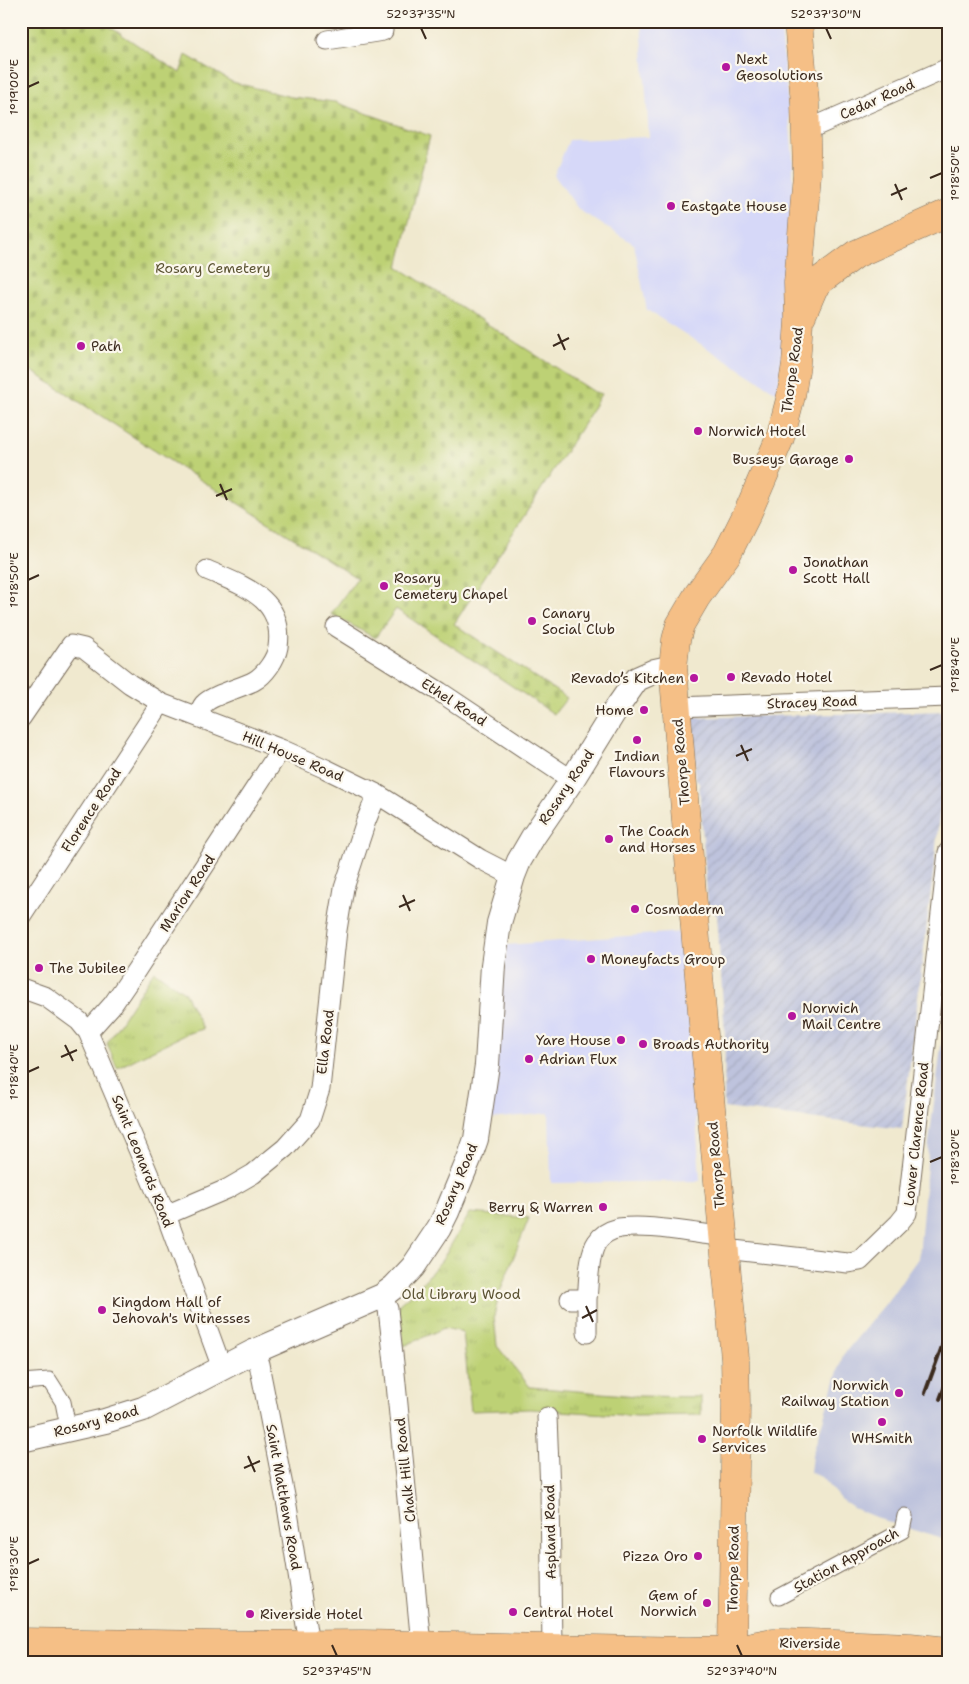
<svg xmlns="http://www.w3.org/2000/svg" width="969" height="1684" font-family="'Shantell Sans',sans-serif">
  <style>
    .built { fill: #d6d8f8 }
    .industrial { fill: url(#industrial-furrows) }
    .railway { fill: #bec3dd }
    .cemetery { fill: url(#cemetery-stones); stroke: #7c7e4a }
    .park { fill: url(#park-tufts); stroke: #7c7e4a }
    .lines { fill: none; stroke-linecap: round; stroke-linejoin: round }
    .pedestrian-casing { stroke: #7a6d5c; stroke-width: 17 }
    .minor-casing { stroke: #7a6d5c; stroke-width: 21 }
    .tertiary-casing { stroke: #7a6d5c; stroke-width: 26 }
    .primary-casing { stroke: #7a6d5c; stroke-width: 29 }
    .pedestrian { stroke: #fff; stroke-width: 15 }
    .minor { stroke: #fff; stroke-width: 19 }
    .tertiary { stroke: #fff; stroke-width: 24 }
    .primary { stroke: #f5bf86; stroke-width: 28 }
    .rail { stroke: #3b2a1e; stroke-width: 4 }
    .ticks { fill: none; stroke: #3b2a1e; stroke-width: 2 }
    .poi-dot { fill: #b5179e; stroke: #fbf7ec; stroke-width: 2 }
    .labels { text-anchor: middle; stroke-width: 4.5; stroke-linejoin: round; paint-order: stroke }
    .poi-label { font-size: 14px; fill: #3b2a1e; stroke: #fbf7ec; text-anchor: start }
    .street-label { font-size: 14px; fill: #3b2a1e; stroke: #fbf7ec }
    .park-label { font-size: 14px; fill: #5c5434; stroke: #fbf7ec }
    .neatline { fill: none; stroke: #3b2a1e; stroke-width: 2 }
    .ticks-label { font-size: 12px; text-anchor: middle; fill: #3b2a1e }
  </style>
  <defs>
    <pattern id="industrial-furrows" width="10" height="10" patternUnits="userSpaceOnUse" patternTransform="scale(1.25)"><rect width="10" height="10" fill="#bec3dd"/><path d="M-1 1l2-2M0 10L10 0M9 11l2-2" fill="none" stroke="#a4a8bd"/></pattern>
    <pattern id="cemetery-stones" width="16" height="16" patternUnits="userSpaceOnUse" patternTransform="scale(1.25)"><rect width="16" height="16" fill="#bdd175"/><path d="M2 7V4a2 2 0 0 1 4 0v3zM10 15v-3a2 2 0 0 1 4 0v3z" fill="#a3b465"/></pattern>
    <pattern id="park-tufts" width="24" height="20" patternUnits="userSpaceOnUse" patternTransform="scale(1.25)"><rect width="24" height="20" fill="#bdd175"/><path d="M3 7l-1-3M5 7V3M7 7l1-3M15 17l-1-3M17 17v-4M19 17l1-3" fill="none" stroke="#a3b465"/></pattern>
  </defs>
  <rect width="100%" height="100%" fill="#fbf7ec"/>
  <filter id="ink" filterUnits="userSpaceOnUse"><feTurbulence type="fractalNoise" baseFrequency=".02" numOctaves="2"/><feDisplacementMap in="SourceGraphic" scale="10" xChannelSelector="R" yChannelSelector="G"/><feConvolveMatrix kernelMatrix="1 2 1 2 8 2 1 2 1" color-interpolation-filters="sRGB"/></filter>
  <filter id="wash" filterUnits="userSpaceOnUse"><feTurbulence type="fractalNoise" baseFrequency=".0096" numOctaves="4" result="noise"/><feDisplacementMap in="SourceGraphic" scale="20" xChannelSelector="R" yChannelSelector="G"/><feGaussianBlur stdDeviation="1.12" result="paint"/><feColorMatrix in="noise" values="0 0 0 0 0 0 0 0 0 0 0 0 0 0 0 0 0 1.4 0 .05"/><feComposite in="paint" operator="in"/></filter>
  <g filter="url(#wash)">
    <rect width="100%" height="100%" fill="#f0e9cf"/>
    <path class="built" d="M 641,21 L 780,21 L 793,159 L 793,237 L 788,310 L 778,393 L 647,310 L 634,244 L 579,210 L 554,175 L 569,140 L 649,137 Z
      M 682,932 L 692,1050 L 700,1181 L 551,1183 L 549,1113 L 489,1119 L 501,990 L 507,945 Z"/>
    <path class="industrial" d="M 948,711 L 942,789 L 934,866 L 902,1129 L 724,1108 L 725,1035 L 717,915 L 708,908 L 699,783 L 696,780 L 690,718 Z"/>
    <path class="railway" d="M 948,992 L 948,1541 L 885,1521 L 853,1508 L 840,1499 L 821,1477 L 810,1472 L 812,1456 L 843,1355 L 886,1303 L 919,1257 L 929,1142 Z"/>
    <path class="cemetery" d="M 21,21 L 101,21 L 180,73 L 186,55 L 232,82 L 291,97 L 335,102 L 430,136 L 398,267 L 592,391 L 601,394 L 588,417 L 454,624 L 567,698 L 554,714 L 396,609 L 375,638 L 331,614 L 357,578 L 172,462 L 21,364 Z"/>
    <path class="park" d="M 154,971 L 184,992 L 203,1029 L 186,1034 L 117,1068 L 107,1043 Z
      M 470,1213 L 529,1218 L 499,1294 L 494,1316 L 497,1346 L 530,1387 L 637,1396 L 701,1397 L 701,1415 L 637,1416 L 530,1409 L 471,1411 L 463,1332 L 444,1328 L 404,1346 L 398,1305 L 417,1289 L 442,1260 Z"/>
  </g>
  <g filter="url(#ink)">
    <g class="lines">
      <g class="pedestrian-casing">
        <path id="pedestrian" d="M 21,1382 L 49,1380 L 63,1402 L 67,1422 L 73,1428
          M 779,1597 L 902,1531 L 905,1516"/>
      </g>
      <g class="minor-casing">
        <path id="minor" d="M 327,40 L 383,31 L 383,21
          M 806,127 L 814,127 L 948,68
          M 336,627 L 440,692 L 572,780
          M 677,707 L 948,697
          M 198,716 C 200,712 201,706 205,703 C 213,695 243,687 254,681 C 265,675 276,659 278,647 C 285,598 243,586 207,570
          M 21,718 L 71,645 L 84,648 L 130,684 L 161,703 L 281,749 L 326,769 L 377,794 L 480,859 L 513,876
          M 21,916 L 161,703
          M 21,988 L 46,997 L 79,1021 L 88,1032 L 166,1215 L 222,1368
          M 88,1032 L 113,1004 L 135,972 L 281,749
          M 166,1215 L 227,1189 L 253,1174 L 285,1148 L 310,1120 L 320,1089 L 337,930 L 344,888 L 366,821 L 377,794
          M 725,1249 L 848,1263 L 860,1261 L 899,1223 L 907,1213 L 948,852
          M 382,1296 L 388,1309 L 394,1363 L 421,1645
          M 570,1299 L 587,1299 C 589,1283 588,1255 597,1242 C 602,1234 611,1230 619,1228 C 646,1224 684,1232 712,1235 L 723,1234
          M 587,1333 L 587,1299
          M 253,1352 L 259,1364 L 287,1506 L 309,1644
          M 547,1417 L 550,1490 L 552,1648"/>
      </g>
      <g class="tertiary-casing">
        <path id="tertiary" d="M 21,1440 L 105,1421 L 143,1409 L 253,1352 L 382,1296 L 394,1287 L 413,1267 L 439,1228 L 447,1212 L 469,1159 L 476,1139 L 487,1065 L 493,965 L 499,923 L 513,876 L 519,861 L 533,837 L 572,780 L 614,712 L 637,679 L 655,671 L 673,667"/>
      </g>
      <g class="primary-casing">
        <path id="primary" d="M 802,315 L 814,287 L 822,279 L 856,254 L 948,213
          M 21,1642 L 216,1645 L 363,1644 L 688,1651 L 732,1650 L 773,1642 L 785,1642 L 910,1647 L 948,1651
          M 732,1650 L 736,1405 L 735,1358 L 704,1035 L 673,667 L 676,640 L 680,625 L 697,596 L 727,554 L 748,512 L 780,438 L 791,396 L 796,364 L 799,321 L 798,283 L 807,174 L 805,103 L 798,21"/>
      </g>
      <use href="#pedestrian" class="pedestrian"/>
      <use href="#minor" class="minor"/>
      <use href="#tertiary" class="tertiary"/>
      <use href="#primary" class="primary"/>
      <path class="rail" d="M 925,1393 L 948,1330
        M 940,1399 L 948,1378"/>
    </g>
  </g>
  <path class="ticks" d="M 421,28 L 426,39M 826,28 L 831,39M 28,87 L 39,82M 930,178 L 942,173M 895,184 L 902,200M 891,195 L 907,188M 558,334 L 565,350M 553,346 L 569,338M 220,484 L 227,500M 216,496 L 232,489M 28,580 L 39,575M 930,670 L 942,665M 741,745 L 748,761M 736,756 L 752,749M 403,895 L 410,911M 399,907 L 415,900M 65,1045 L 73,1061M 61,1057 L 77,1050M 28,1072 L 39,1067M 930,1162 L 942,1157M 586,1306 L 593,1322M 582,1318 L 597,1310M 248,1456 L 255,1472M 244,1468 L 260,1461M 28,1564 L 39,1559M 332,1645 L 337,1656M 737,1645 L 742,1656"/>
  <g class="poi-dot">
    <circle cx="726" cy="67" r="5"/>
    <circle cx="671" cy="206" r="5"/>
    <circle cx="81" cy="346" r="5"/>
    <circle cx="698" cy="431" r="5"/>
    <circle cx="849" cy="459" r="5"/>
    <circle cx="793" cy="570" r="5"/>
    <circle cx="384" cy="586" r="5"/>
    <circle cx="532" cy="621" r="5"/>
    <circle cx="731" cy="677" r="5"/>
    <circle cx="694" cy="678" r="5"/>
    <circle cx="644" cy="710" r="5"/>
    <circle cx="637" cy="740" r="5"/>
    <circle cx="609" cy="839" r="5"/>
    <circle cx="635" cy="909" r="5"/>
    <circle cx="591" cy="959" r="5"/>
    <circle cx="39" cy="968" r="5"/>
    <circle cx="792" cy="1016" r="5"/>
    <circle cx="621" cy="1040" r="5"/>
    <circle cx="643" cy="1044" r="5"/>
    <circle cx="529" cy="1059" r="5"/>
    <circle cx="603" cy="1207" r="5"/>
    <circle cx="102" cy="1310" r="5"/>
    <circle cx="899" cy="1393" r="5"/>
    <circle cx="882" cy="1422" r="5"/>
    <circle cx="702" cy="1439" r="5"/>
    <circle cx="698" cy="1556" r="5"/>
    <circle cx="707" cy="1603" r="5"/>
    <circle cx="513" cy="1612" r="5"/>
    <circle cx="250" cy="1614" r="5"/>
  </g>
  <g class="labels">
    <g class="poi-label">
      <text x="736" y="64">Next<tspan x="736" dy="16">Geosolutions</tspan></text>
      <text x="681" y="211">Eastgate House</text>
      <text x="91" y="351">Path</text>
      <text x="708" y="436">Norwich Hotel</text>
      <text x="839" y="464" text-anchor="end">Busseys Garage</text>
      <text x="803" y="567">Jonathan<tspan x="803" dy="16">Scott Hall</tspan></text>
      <text x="394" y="583">Rosary<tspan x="394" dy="16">Cemetery Chapel</tspan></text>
      <text x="542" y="618">Canary<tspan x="542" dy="16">Social Club</tspan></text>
      <text x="741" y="682">Revado Hotel</text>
      <text x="684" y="683" text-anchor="end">Revado’s Kitchen</text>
      <text x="634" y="715" text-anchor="end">Home</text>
      <text x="637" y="761" text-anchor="middle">Indian<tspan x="637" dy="16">Flavours</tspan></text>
      <text x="619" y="836">The Coach<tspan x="619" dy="16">and Horses</tspan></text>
      <text x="645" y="914">Cosmaderm</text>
      <text x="601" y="964">Moneyfacts Group</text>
      <text x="49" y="973">The Jubilee</text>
      <text x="802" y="1013">Norwich<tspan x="802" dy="16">Mail Centre</tspan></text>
      <text x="611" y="1045" text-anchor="end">Yare House</text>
      <text x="653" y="1049">Broads Authority</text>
      <text x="539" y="1064">Adrian Flux</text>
      <text x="593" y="1212" text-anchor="end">Berry &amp; Warren</text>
      <text x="112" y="1307">Kingdom Hall of<tspan x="112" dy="16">Jehovah's Witnesses</tspan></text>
      <text x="889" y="1390" text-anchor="end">Norwich<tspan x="889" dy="16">Railway Station</tspan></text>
      <text x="712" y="1436">Norfolk Wildlife<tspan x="712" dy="16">Services</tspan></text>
      <text x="882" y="1443" text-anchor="middle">WHSmith</text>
      <text x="688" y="1561" text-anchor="end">Pizza Oro</text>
      <text x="697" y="1600" text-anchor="end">Gem of<tspan x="697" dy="16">Norwich</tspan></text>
      <text x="523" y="1617">Central Hotel</text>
      <text x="260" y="1619">Riverside Hotel</text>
    </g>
    <g class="street-label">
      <text transform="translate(877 99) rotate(-24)" y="5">Cedar Road</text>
      <text transform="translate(792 370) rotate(-82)" y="5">Thorpe Road</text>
      <text transform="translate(454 702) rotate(33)" y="5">Ethel Road</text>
      <text transform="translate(812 702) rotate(-2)" y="5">Stracey Road</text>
      <text transform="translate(293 756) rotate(23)" y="5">Hill House Road</text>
      <text transform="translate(681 762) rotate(-95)" y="5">Thorpe Road</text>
      <text transform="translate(566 787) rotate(-56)" y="5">Rosary Road</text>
      <text transform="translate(91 810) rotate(-57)" y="5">Florence Road</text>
      <text transform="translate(187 893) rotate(-57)" y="5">Marion Road</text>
      <text transform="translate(325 1042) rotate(-83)" y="5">Ella Road</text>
      <text transform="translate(916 1134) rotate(-84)" y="5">Lower Clarence Road</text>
      <text transform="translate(143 1161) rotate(68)" y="5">Saint Leonards Road</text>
      <text transform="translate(716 1165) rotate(-95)" y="5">Thorpe Road</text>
      <text transform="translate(456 1184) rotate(-67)" y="5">Rosary Road</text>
      <text transform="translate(96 1421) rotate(-15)" y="5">Rosary Road</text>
      <text transform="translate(405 1470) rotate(-96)" y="5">Chalk Hill Road</text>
      <text transform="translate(284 1497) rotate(80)" y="5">Saint Matthews Road</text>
      <text transform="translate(550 1532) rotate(-91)" y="5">Aspland Road</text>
      <text transform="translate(846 1560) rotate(-29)" y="5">Station Approach</text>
      <text transform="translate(733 1569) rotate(-89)" y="5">Thorpe Road</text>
      <text transform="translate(810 1643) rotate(1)" y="5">Riverside</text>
    </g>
    <g class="park-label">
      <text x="213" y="273">Rosary Cemetery</text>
      <text x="461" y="1299">Old Library Wood</text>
    </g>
  </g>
  <rect width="969" height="1684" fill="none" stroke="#fbf7ec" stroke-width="55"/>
  <rect x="28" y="28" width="914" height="1628" class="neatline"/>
  <g class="ticks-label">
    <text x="421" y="18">52°37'35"N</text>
    <text x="826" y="18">52°37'30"N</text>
    <text transform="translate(14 87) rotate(-90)" y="4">1°19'00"E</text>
    <text transform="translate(955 173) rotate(-90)" y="4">1°18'50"E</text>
    <text transform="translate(14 580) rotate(-90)" y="4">1°18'50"E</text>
    <text transform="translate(955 665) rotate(-90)" y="4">1°18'40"E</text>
    <text transform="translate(14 1072) rotate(-90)" y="4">1°18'40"E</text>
    <text transform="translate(955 1157) rotate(-90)" y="4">1°18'30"E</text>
    <text transform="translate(14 1564) rotate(-90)" y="4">1°18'30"E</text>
    <text x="337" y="1675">52°37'45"N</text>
    <text x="742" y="1675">52°37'40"N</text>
  </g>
</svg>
